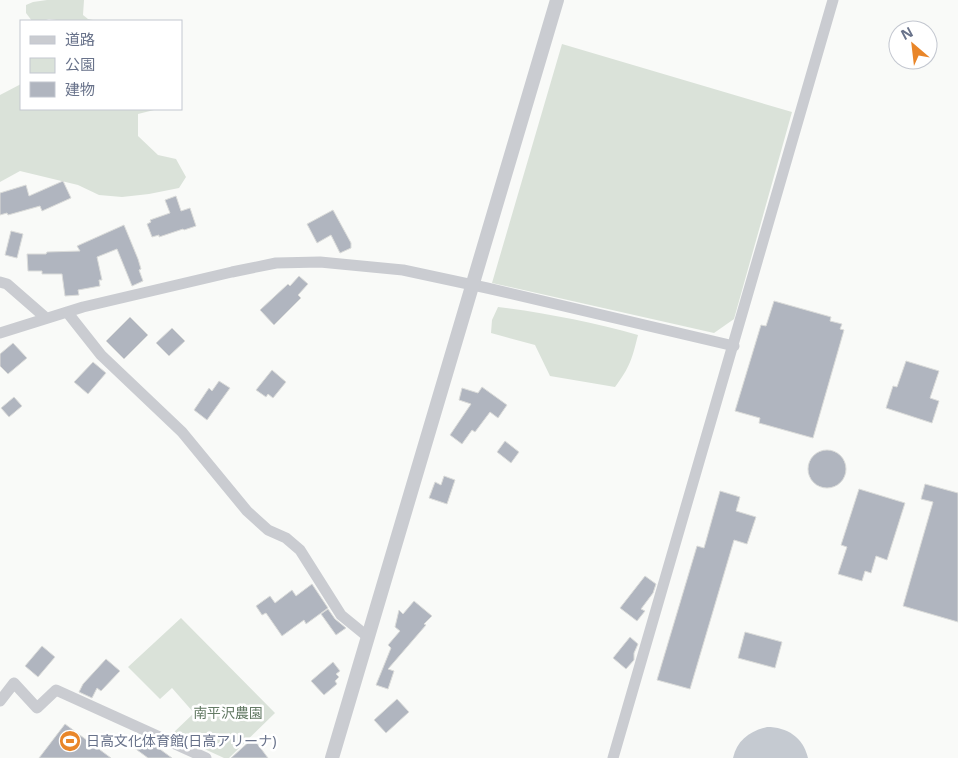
<svg xmlns="http://www.w3.org/2000/svg" width="958" height="758" font-family="'Noto Sans','Noto Sans JP',sans-serif">
  <style>
    .green { fill: #dae2d9 }
    .water { fill: #c5cad1 }
    .building { fill: #b0b5bf; stroke: #dbdcda }
    .lines { fill: none; stroke-linecap: round; stroke-linejoin: round }
    .minor { stroke: #caccd1; stroke-width: 11 }
    .tertiary { stroke: #caccd1; stroke-width: 14 }
    .labels { text-anchor: middle; stroke-width: 5; stroke-linejoin: round; paint-order: stroke }
    .park-label { font-size: 14px; fill: #637a64; stroke: #fff }
    .poi-label { font-size: 14px; fill: #68728a; stroke: #fff; text-anchor: start }
  </style>
  <rect width="100%" height="100%" fill="#f9faf8"/>
  <path class="green" d="M 47,0 L 84,0 L 83,15 L 88,19 L 98,21 L 64,21 L 49,19 L 43,21 L 32,21 L 26,13 L 26,5 L 33,2 Z
    M 562,44 L 792,112 L 734,319 L 714,333 L 492,283 Z
    M 21,84 L 21,109 L 158,109 L 138,114 L 138,136 L 158,155 L 176,159 L 186,177 L 179,188 L 149,194 L 122,197 L 99,195 L 78,185 L 20,171 L 0,182 L 0,95 Z
    M 498,307 C 545,313 592,322 638,335 C 632,359 630,367 615,387 L 550,376 L 535,345 L 491,333 L 492,320 Z
    M 181,618 L 275,713 L 229,758 L 224,758 L 172,734 L 194,713 L 172,688 L 160,699 L 128,667 Z"/>
  <path class="water" d="M 767,727 C 787,727 803,737 808,758 L 733,758 C 737,740 750,731 767,727 Z"/>
  <path class="building" d="M 63,181 L 71,198 L 42,211 L 40,206 L 8,215 L 7,213 L 0,215 L 0,193 L 26,185 L 29,196 Z
    M 176,196 L 181,211 L 190,208 L 196,226 L 184,230 L 183,229 L 159,237 L 159,235 L 152,237 L 147,224 L 151,222 L 150,220 L 170,213 L 165,200 Z
    M 333,210 L 351,243 L 351,248 L 340,253 L 331,235 L 317,243 L 307,224 Z
    M 124,225 L 138,259 L 141,269 L 139,270 L 143,281 L 132,286 L 117,249 L 97,257 L 102,280 L 99,280 L 100,286 L 78,290 L 79,295 L 65,296 L 62,274 L 42,274 L 42,271 L 28,271 L 27,254 L 46,254 L 47,252 L 80,251 L 77,246 Z
    M 11,231 L 23,234 L 17,258 L 5,255 Z
    M 299,276 L 308,284 L 298,295 L 301,298 L 274,325 L 260,310 L 288,284 L 290,286 Z
    M 774,301 L 831,317 L 830,321 L 842,324 L 840,329 L 844,330 L 813,438 L 759,423 L 760,418 L 735,411 L 761,325 L 766,326 Z
    M 130,317 L 148,335 L 124,359 L 106,341 Z
    M 172,328 L 185,341 L 169,356 L 156,343 Z
    M 13,343 L 27,358 L 8,374 L 0,366 L 0,354 Z
    M 906,361 L 939,371 L 930,398 L 939,401 L 932,423 L 886,408 L 893,386 L 897,387 Z
    M 93,362 L 106,373 L 88,394 L 74,382 Z
    M 272,370 L 286,382 L 273,398 L 268,394 L 266,397 L 256,390 Z
    M 219,381 L 230,388 L 207,420 L 194,410 L 209,388 L 212,391 Z
    M 482,387 L 507,405 L 498,418 L 490,412 L 475,432 L 472,430 L 462,444 L 450,435 L 471,404 L 459,400 L 462,388 L 478,393 Z
    M 14,397 L 22,406 L 9,417 L 1,408 Z
    M 505,441 L 519,452 L 511,463 L 497,452 Z
    M808 469a19 19 0 1 1 38 0a19 19 0 1 1-38 0Z
    M 444,476 L 455,480 L 447,504 L 429,498 L 435,482 L 441,485 Z
    M 925,484 L 958,493 L 958,622 L 903,606 L 933,502 L 921,499 Z
    M 859,489 L 905,503 L 887,560 L 876,556 L 871,573 L 865,571 L 862,581 L 838,574 L 847,547 L 841,545 Z
    M 720,491 L 740,497 L 736,511 L 756,517 L 747,544 L 734,540 L 690,689 L 657,680 L 697,546 L 704,548 Z
    M 645,576 L 656,584 L 653,593 L 641,609 L 645,611 L 637,621 L 620,608 Z
    M 312,584 L 328,608 L 306,624 L 304,620 L 282,636 L 266,613 L 262,615 L 256,606 L 270,596 L 275,603 L 292,590 L 296,596 Z
    M 414,601 L 432,616 L 424,624 L 426,625 L 388,669 L 394,671 L 388,689 L 376,685 L 391,648 L 388,645 L 400,631 L 395,627 L 399,610 L 403,614 Z
    M 328,609 L 335,619 L 346,628 L 336,635 L 321,614 Z
    M 745,632 L 782,642 L 775,668 L 738,658 Z
    M 630,637 L 638,644 L 634,653 L 634,660 L 626,669 L 613,658 Z
    M 42,646 L 55,657 L 38,677 L 25,666 Z
    M 106,659 L 120,671 L 101,691 L 97,688 L 92,698 L 79,692 L 83,684 Z
    M 333,662 L 340,671 L 336,674 L 339,677 L 335,681 L 337,684 L 324,695 L 311,681 Z
    M 397,699 L 409,712 L 386,733 L 374,720 Z
    M 65,724 L 111,758 L 39,758 Z
    M 140,736 L 146,739 L 172,758 L 148,758 L 133,747 Z
    M 253,738 L 268,758 L 231,758 Z"/>
  <g class="lines">
    <path class="minor" d="M 0,282 L 7,284 L 46,318
      M 67,312 L 101,355 L 182,432 L 247,511 L 268,530 L 286,538 L 300,550 L 341,615 L 368,637
      M 0,333 L 83,307 L 232,272 L 276,263 L 320,262 L 403,270 L 487,288 L 734,346
      M 0,701 L 14,683 L 37,708 L 56,690 L 206,758
      M 613,758 L 833,0"/>
    <path class="tertiary" d="M 332,758 L 557,0"/>
  </g>
  <defs>
    <g id="stadium-disc" transform="scale(1.125)"><circle r="9.5" fill="#e98629" stroke="#fff"/><path d="M0-5a6.5 5 0 1 0 0 10a6.5 5 0 1 0 0-10ZM-3.5-1.8h7v3.6h-7Z" fill="#fff"/></g>
  </defs>
  <g fill-rule="evenodd">
    <use href="#stadium-disc" x="70" y="741"/>
  </g>
  <g class="labels">
    <g class="park-label">
      <text x="228" y="718">南平沢農園</text>
    </g>
    <g class="poi-label">
      <text x="86" y="746">日高文化体育館(日高アリーナ)</text>
    </g>
  </g>
  <rect x="20" y="20" width="162" height="90" fill="#ffffff" stroke="#c3c7d0"/>
  <rect x="30" y="36" width="25" height="8" fill="#caccd1" stroke="#c3c7d0"/>
  <text x="65" y="45" font-size="15" fill="#68728a">道路</text>
  <rect x="30" y="58" width="25" height="15" fill="#dae2d9" stroke="#c3c7d0"/>
  <text x="65" y="70" font-size="15" fill="#68728a">公園</text>
  <rect x="30" y="82" width="25" height="15" fill="#b0b5bf" stroke="#c3c7d0"/>
  <text x="65" y="95" font-size="15" fill="#68728a">建物</text>
  <g transform="translate(913 45) rotate(332)"><circle r="24" fill="#ffffff" stroke="#c3c7d0"/>
  <path d="M0-4L9 19L0 12L-9 19Z" fill="#e98629"/>
  <text y="-8" font-size="14" font-weight="bold" text-anchor="middle" fill="#68728a">N</text>
  </g>
</svg>
